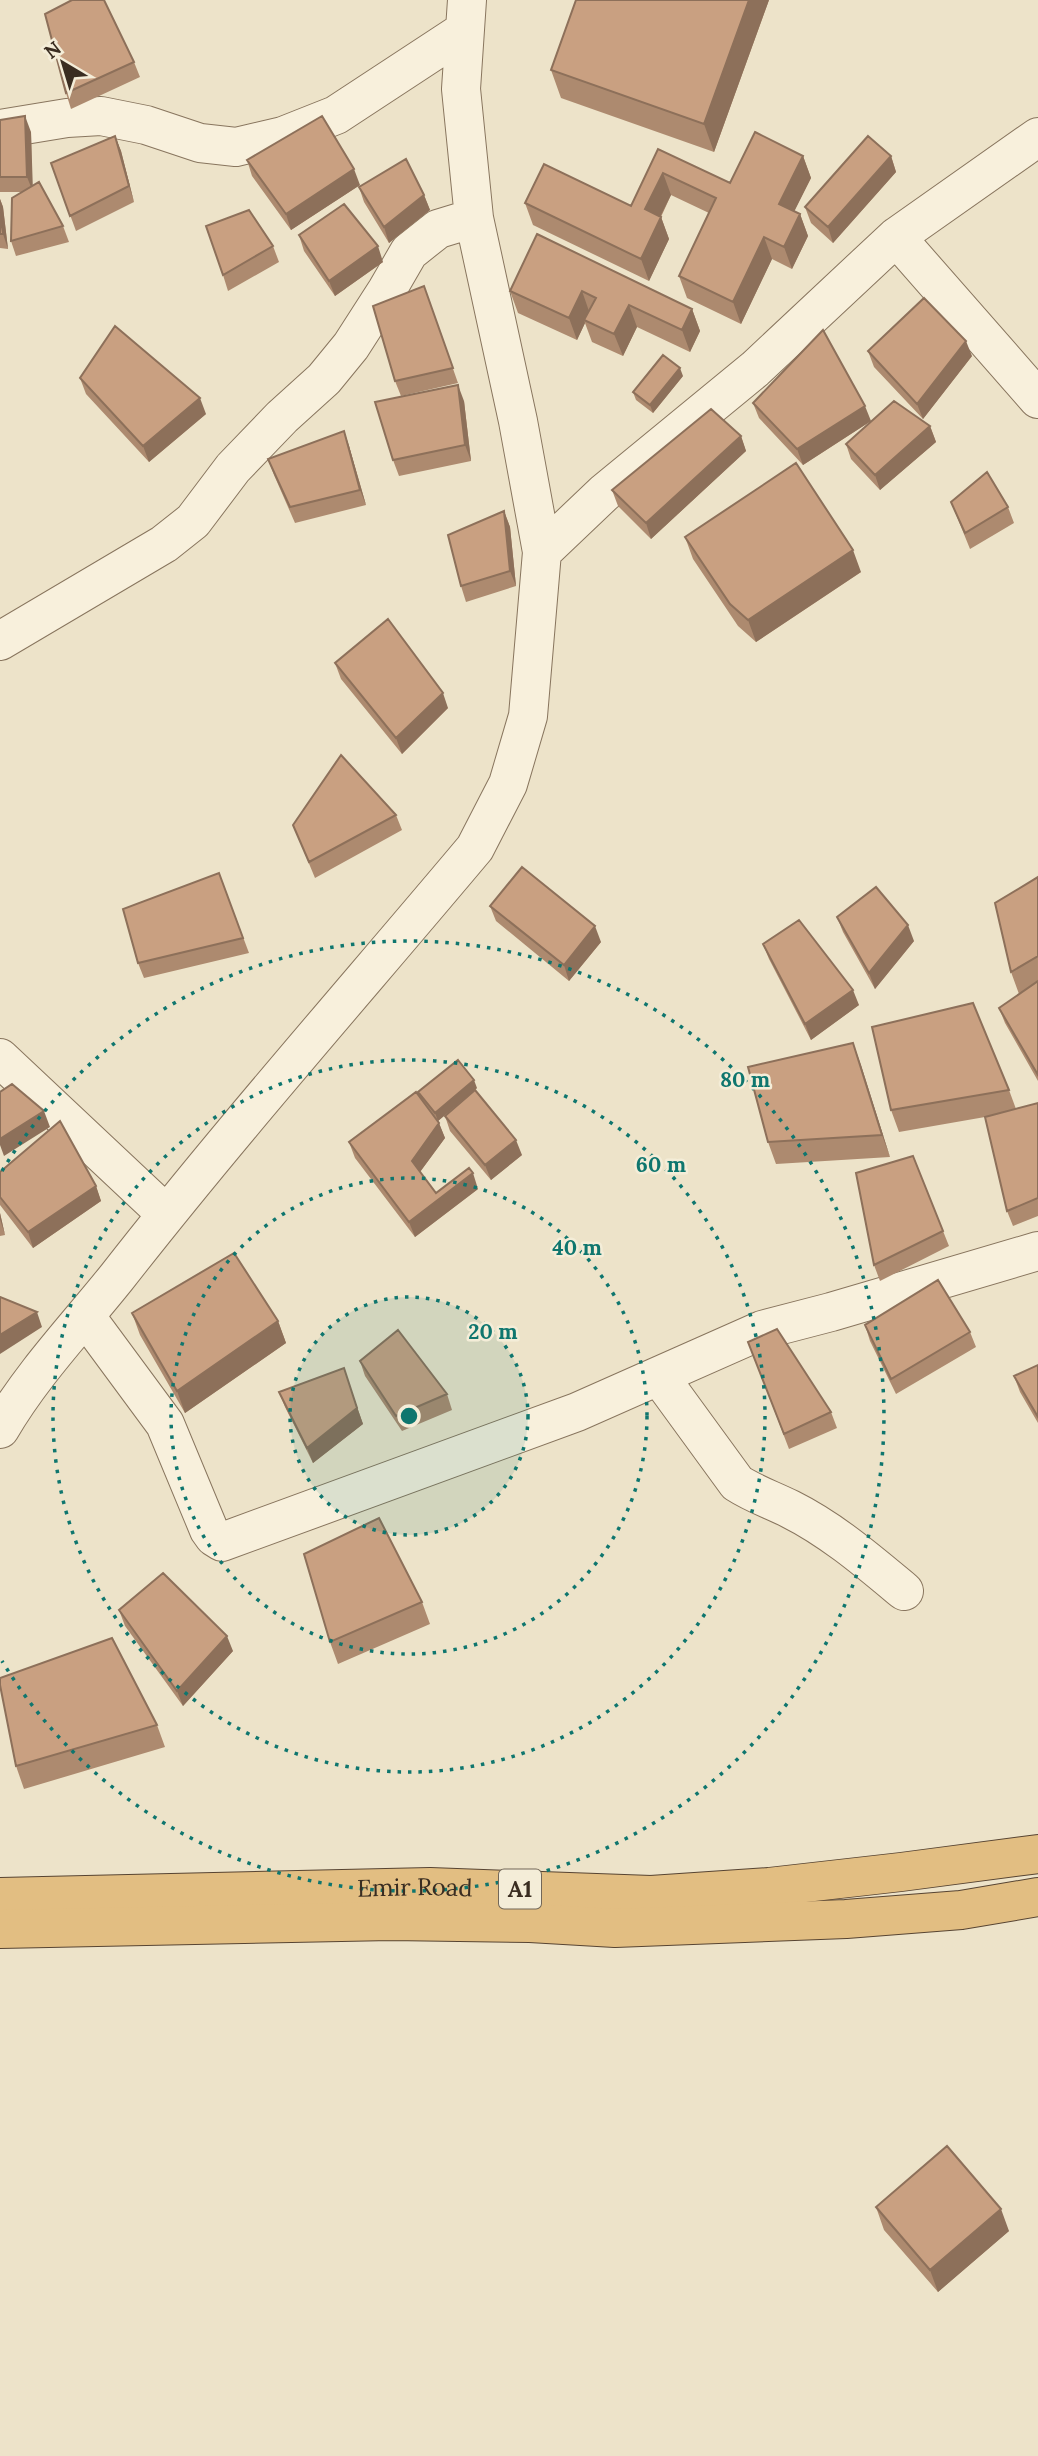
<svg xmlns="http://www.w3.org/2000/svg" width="1038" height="2456" font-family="Lora,serif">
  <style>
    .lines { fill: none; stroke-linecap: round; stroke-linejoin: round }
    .minor-casing { stroke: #88755e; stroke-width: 40 }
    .trunk-casing { stroke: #574432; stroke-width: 40 }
    .minor { stroke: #f8f0dc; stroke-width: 38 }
    .trunk { stroke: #e2be82; stroke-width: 38 }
    .wall { fill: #ad8a6f }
    .shaded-wall { fill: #8d705a }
    .building { fill: #c9a081; stroke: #8d705a; stroke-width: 2 }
    .ring { fill: none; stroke: #0f766e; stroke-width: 3.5; stroke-dasharray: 3.5 7 }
    .labels { text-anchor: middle; stroke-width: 5; stroke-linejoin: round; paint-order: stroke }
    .shield { fill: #f4edd8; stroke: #726758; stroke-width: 2 }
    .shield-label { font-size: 23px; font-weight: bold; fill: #3a2d21 }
    .street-label { font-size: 24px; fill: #3a2d21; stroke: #f4edd8 }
    .centre { fill: #0f766e; stroke: #f4edd8; stroke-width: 3.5 }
    .ring-label { font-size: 21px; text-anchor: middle; font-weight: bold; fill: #0f766e; stroke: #f4edd8; stroke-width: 5; stroke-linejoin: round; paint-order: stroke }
  </style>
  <rect width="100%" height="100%" fill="#ede3c9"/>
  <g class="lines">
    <g class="minor-casing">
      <path id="minor" d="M 0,129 L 67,118 L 101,116 L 146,125 L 200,143 L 236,147 L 283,136 L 336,115 L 464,31
        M 896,237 L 1038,399
        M 542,552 L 604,493 L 755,369 L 896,237 L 1038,137
        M 0,641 L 164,544 L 193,521 L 233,468 L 282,417 L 324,379 L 351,346 L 387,290 L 409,252 L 438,229 L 474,218
        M 0,1058 L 166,1214
        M 86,1317 L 165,1424 L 209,1530 L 214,1537 L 222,1542 L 577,1412 L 762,1330 L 831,1312 L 1038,1251
        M 659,1376 L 737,1483 C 754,1494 772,1500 790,1509 C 832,1530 868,1561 904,1591
        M 0,1429 C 32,1374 77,1327 117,1277 C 231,1131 355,991 475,848 L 508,784 L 528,716 L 542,552 L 518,421 L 474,218 L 461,89 L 467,0"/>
    </g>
    <g class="trunk-casing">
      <g id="trunk">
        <path id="s1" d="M 0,1897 L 430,1887 L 651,1895 L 769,1887 L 901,1872 L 1038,1854"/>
        <path d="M 0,1929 L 391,1921 L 530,1923 L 615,1928 L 846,1919 L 961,1910 L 1038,1897"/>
      </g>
    </g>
    <use href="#minor" class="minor"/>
    <use href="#trunk" class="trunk"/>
  </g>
  <path class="wall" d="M 769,0 L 714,152 L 561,98 L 551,70 Z
    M 134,62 L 140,77 L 71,109 L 66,93 Z
    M 0,120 L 31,132 L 32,186 L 63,226 L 69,242 L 16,256 L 11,241 L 22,192 L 0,192 Z
    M 115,136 L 121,151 L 134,202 L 76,231 L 51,163 Z
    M 658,149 L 730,183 L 803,156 L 811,178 L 794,211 L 800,214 L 808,236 L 792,269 L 772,259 L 741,324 L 687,298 L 679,276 L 709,213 L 671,195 L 661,217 L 669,239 L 649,281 L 533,225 L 525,203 L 631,206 Z
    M 891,156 L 896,172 L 833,243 L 811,223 L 805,207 Z
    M 247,160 L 360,185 L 291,230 L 252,176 Z
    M 359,187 L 424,195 L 430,210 L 389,243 L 364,202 Z
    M 0,199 L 3,207 L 8,249 L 0,248 Z
    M 537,234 L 692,309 L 700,331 L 690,352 L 637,327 L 623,356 L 592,342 L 585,323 L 577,340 L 518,313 L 510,291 Z
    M 299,235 L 383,262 L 335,296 L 304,251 Z
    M 273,246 L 279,262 L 228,291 L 223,275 Z
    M 424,286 L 458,383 L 401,396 L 395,381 Z
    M 868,351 L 972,356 L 923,419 L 874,367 Z
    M 683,376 L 653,413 L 636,400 L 633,392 Z
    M 80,378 L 206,414 L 149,462 L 86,394 Z
    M 464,401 L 471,461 L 399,476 L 393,460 Z
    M 753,403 L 871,421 L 803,465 L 759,418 Z
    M 930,426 L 936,442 L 880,490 L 851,459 L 846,444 Z
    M 344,431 L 349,446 L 366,505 L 295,523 L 274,475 L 268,459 Z
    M 741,436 L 746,451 L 651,539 L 618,506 L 612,490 Z
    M 951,502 L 1008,507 L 1014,523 L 970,549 Z
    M 504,511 L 510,527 L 516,586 L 466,602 L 461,586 Z
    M 685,537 L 861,572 L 756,642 L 738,626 L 693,559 Z
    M 335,663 L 448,708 L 402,754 L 341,679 Z
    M 396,815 L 402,830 L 315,878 L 293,825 Z
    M 219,873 L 249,953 L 144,978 L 138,963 Z
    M 1038,877 L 1038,1081 L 1005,1023 L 999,1008 L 1019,994 L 1011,972 Z
    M 490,906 L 601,942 L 569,981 L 496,921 Z
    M 837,917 L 914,941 L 875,989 L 843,932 Z
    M 763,944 L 859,1005 L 811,1040 L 769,959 Z
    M 853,1043 L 890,1157 L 776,1164 L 768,1142 Z
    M 477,1088 L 438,1121 L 445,1138 L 420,1172 L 436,1193 L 478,1189 L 415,1237 L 355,1158 L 349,1142 L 420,1097 L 418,1092 Z
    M 1009,1090 L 1016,1109 L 1038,1103 L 1038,1216 L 1013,1226 L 1007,1211 L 985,1117 L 899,1132 L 891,1110 Z
    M 445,1116 L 522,1155 L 491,1180 L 450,1131 Z
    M 0,1172 L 96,1186 L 101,1201 L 33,1248 L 0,1205 Z
    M 0,1213 L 5,1235 L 0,1236 Z
    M 943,1231 L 949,1246 L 880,1281 L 874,1265 Z
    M 132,1313 L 278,1321 L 286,1343 L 185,1413 L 140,1335 Z
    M 865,1325 L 970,1332 L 976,1347 L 896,1394 L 870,1341 Z
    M 748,1342 L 831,1412 L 837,1428 L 789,1449 Z
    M 360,1361 L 447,1394 L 452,1410 L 402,1431 L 365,1376 Z
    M 1038,1365 L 1038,1423 L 1020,1392 L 1014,1376 Z
    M 349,1384 L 363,1424 L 313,1463 L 285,1407 L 279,1392 Z
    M 422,1602 L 430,1624 L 338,1664 L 330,1642 Z
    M 119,1610 L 233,1651 L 183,1706 L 125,1626 Z
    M 157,1725 L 165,1747 L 24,1789 L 16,1766 Z
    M 876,2207 L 1009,2231 L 938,2292 L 884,2230 Z"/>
  <path class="shaded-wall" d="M 749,0 L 769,0 L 714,152 L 704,124 Z
    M 25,116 L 31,132 L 33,192 L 27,177 Z
    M 115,136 L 121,151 L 134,202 L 129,186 Z
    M 803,156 L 811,178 L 787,226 L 779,204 Z
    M 891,156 L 896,172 L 833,243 L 828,227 Z
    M 354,169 L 360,185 L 291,230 L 286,214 Z
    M 663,173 L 671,195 L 653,231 L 645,209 Z
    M 424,195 L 430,210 L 389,243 L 384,227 Z
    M 0,199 L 3,207 L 8,249 L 3,234 L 0,213 Z
    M 800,214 L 808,236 L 792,269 L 784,247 Z
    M 661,217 L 669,239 L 649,281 L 641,259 Z
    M 764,237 L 772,259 L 741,324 L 733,302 Z
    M 378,246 L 383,262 L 335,296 L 329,281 Z
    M 582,291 L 590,314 L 584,320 L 585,323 L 577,340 L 569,318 Z
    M 629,305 L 637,327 L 623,356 L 614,334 Z
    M 692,309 L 700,331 L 690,352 L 682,330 Z
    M 966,341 L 972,356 L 923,419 L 917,404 Z
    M 680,368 L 683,376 L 653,413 L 650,405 Z
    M 458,385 L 464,401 L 471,461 L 465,445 Z
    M 200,398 L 206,414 L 149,462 L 143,446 Z
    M 865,406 L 871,421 L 803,465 L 797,449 Z
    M 930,426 L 936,442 L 880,490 L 875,475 Z
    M 344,431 L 349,446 L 366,505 L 360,490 Z
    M 741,436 L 746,451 L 651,539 L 646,523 Z
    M 504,511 L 510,527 L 516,586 L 510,571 Z
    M 853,550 L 861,572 L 756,642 L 748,620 Z
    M 443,693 L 448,708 L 402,754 L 396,738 Z
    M 908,925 L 914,941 L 875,989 L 869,973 Z
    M 595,926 L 601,942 L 569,981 L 564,965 Z
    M 853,990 L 859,1005 L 811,1040 L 805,1024 Z
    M 853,1043 L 861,1065 L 890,1157 L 882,1135 Z
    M 474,1080 L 477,1088 L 438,1121 L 435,1113 Z
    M 44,1111 L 50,1127 L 4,1156 L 0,1145 L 0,1139 Z
    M 439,1123 L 445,1138 L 417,1176 L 412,1161 Z
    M 516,1140 L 522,1155 L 491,1180 L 485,1165 Z
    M 473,1173 L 478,1189 L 415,1237 L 409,1222 Z
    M 96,1186 L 101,1201 L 33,1248 L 28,1232 Z
    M 0,1213 L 5,1235 L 0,1219 Z
    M 37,1312 L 42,1327 L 0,1354 L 0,1335 Z
    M 278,1321 L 286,1343 L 185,1413 L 177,1391 Z
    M 349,1384 L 363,1424 L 313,1463 L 307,1448 Z
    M 227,1636 L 233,1651 L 183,1706 L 177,1691 Z
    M 1001,2209 L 1009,2231 L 938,2292 L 930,2270 Z"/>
  <path class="building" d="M 72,0 L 104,0 L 134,62 L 66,93 L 45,14 Z
    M 576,0 L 749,0 L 704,124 L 551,70 Z
    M 25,116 L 27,177 L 0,177 L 0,120 Z
    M 322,116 L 354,169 L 286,214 L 247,160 Z
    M 755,132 L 803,156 L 779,204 L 800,214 L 784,247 L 764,237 L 733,302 L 679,276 L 716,198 L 663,173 L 645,209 L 661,217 L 641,259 L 525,203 L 544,164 L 631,206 L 658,149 L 730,183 Z
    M 115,136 L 129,186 L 70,216 L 51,163 Z
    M 868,136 L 891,156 L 828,227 L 805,207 Z
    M 406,159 L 424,195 L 384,227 L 359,187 Z
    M 39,182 L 63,226 L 11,241 L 12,198 Z
    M 344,204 L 378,246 L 329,281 L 299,235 Z
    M 249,210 L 273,246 L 223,275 L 206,226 Z
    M 0,213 L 3,234 L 0,234 Z
    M 537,234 L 692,309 L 682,330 L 629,305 L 614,334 L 584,320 L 596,298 L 582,291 L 569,318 L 510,291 Z
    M 424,286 L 453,368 L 395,381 L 373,306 Z
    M 924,298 L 966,341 L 917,404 L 868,351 Z
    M 115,326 L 200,398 L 143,446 L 80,378 Z
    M 823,330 L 865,406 L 797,449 L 753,403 Z
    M 663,355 L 680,368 L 650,405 L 633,392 Z
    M 458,385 L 465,445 L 393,460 L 375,402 Z
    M 894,401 L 930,426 L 875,475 L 846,444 Z
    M 711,409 L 741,436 L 646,523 L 612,490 Z
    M 344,431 L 360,490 L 290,507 L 268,459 Z
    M 796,463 L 853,550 L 748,620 L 730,604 L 685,537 Z
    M 987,472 L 1008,507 L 965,533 L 951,502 Z
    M 504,511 L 510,571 L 461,586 L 448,535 Z
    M 388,619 L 443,693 L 396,738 L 335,663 Z
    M 341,755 L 396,815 L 309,862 L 293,825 Z
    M 522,867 L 595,926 L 564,965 L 490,906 Z
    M 219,873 L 243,938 L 138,963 L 123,909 Z
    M 1038,877 L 1038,956 L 1011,972 L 995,903 Z
    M 876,887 L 908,925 L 869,973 L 837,917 Z
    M 799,920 L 853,990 L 805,1024 L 763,944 Z
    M 1038,981 L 1038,1075 L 999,1008 Z
    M 973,1003 L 1009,1090 L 891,1110 L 872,1027 Z
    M 853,1043 L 882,1135 L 768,1142 L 748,1067 Z
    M 458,1060 L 474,1080 L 435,1113 L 418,1092 Z
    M 12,1084 L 44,1111 L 0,1139 L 0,1092 Z
    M 475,1090 L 516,1140 L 485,1165 L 445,1116 Z
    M 416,1092 L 439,1123 L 412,1161 L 436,1193 L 469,1168 L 473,1173 L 409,1222 L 349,1142 Z
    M 1038,1103 L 1038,1198 L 1007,1211 L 985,1117 Z
    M 60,1121 L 96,1186 L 28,1232 L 0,1197 L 0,1172 Z
    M 913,1156 L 943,1231 L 874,1265 L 856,1173 Z
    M 234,1253 L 278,1321 L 177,1391 L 132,1313 Z
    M 938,1280 L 970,1332 L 891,1379 L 865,1325 Z
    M 0,1297 L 37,1312 L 0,1335 Z
    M 777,1329 L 831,1412 L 784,1434 L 748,1342 Z
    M 398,1330 L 447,1394 L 396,1416 L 360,1361 Z
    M 1038,1365 L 1038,1417 L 1014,1376 Z
    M 344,1368 L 357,1408 L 307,1448 L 279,1392 Z
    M 379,1518 L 422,1602 L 330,1642 L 304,1554 Z
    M 163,1573 L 227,1636 L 177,1691 L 119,1610 Z
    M 112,1638 L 157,1725 L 16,1766 L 0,1685 L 0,1678 Z
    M 947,2146 L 1001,2209 L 930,2270 L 876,2207 Z"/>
  <circle cx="409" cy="1416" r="119" fill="#0f766e" fill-opacity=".12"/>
  <g class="ring">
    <circle cx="409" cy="1416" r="119"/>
    <circle cx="409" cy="1416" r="238"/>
    <circle cx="409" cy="1416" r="356"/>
    <path d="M2 1171A475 475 0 1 1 2 1661"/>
  </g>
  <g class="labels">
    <rect class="shield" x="499" y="1869.5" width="42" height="39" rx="5"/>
    <g class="shield-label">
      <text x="520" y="1897">A1</text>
    </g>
    <g class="street-label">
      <text dy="8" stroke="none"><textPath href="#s1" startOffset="415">Emir Road</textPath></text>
    </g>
  </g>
  <circle cx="409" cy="1416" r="10" class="centre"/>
  <g class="ring-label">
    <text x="745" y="1087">80 m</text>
    <text x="661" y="1172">60 m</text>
    <text x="577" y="1255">40 m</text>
    <text x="493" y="1339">20 m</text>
  </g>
  <g transform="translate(63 63) rotate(322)" stroke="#f4edd8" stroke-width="5" paint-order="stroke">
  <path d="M0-5L12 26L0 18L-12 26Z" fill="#3a2d21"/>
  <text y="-10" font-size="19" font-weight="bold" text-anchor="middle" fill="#3a2d21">N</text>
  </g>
</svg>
